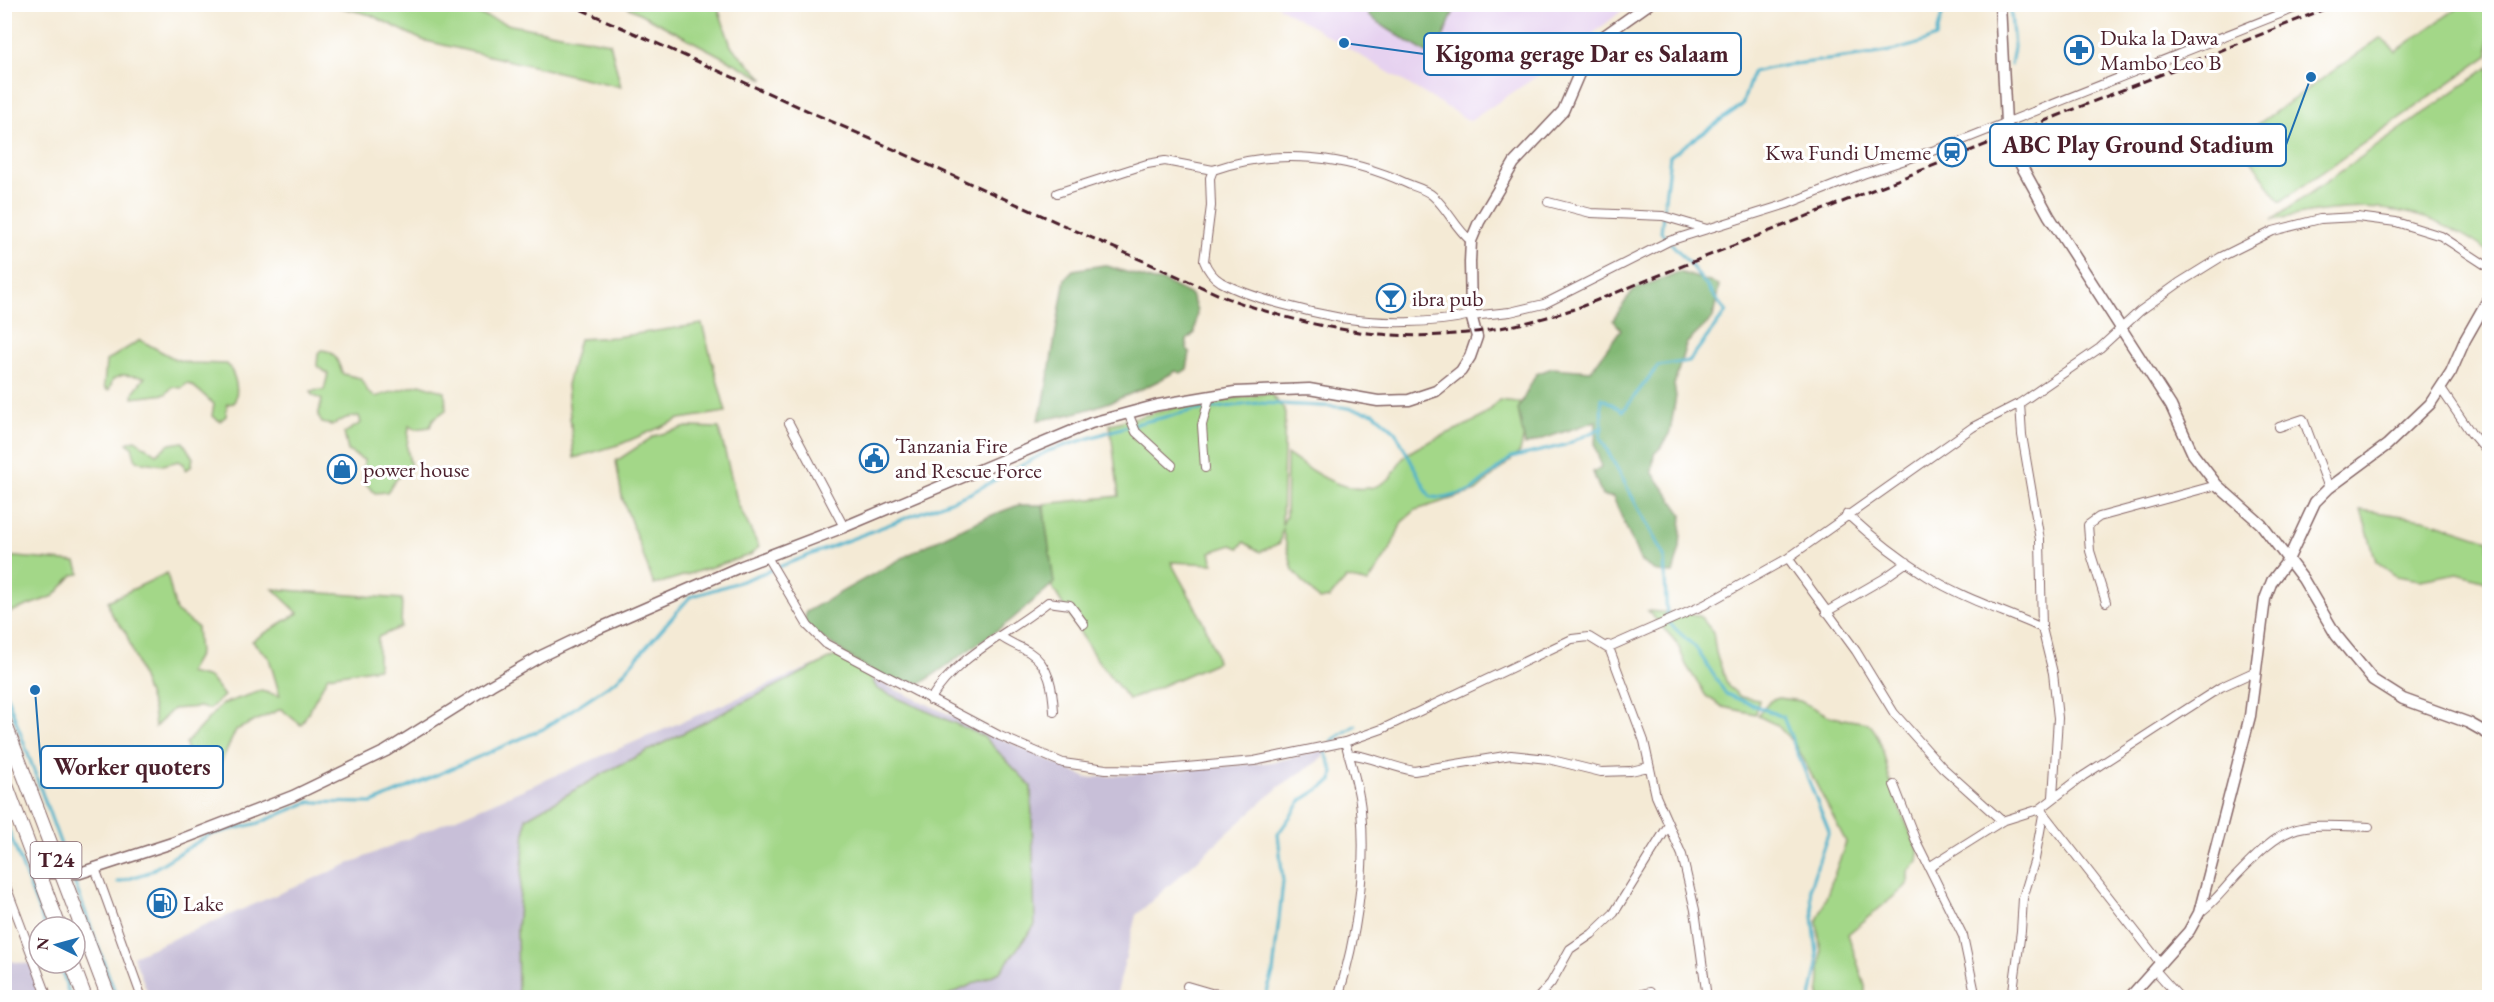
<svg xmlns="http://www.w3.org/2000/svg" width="2494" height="1002" font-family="'EB Garamond',serif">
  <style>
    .built { fill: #e6d2f0 }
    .industrial { fill: #c8bfd8 }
    .green { fill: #a3d788; stroke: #767b5a; stroke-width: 1.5 }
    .forest { fill: #82b874; stroke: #666c50; stroke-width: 1.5 }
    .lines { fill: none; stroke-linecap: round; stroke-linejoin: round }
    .stream { stroke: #4cb2cb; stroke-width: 3 }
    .minor-casing { stroke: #866666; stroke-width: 10 }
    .tertiary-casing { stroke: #866666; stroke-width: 13 }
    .trunk-casing { stroke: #866666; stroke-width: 16 }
    .minor { stroke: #fff; stroke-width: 8 }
    .tertiary { stroke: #fff; stroke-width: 10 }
    .trunk { stroke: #fff; stroke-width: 14 }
    .rail { stroke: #4a1f2b; stroke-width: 3; stroke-dasharray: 9 4.5; stroke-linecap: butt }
    .labels { text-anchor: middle; stroke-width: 6; stroke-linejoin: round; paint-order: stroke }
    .shield { fill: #fff; stroke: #80626b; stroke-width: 1.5 }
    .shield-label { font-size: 21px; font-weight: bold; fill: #4a1f2b }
    .poi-label { font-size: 22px; fill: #4a1f2b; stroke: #fff; text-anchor: start }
    .leader { fill: none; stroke: #1f6fb2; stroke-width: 2 }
    .callout-dot { fill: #1f6fb2; stroke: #fff; stroke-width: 2 }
    .callout { fill: #fff; stroke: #1f6fb2; stroke-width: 2 }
    .callout-label { font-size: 24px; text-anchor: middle; font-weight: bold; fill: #4a1f2b }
  </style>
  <rect width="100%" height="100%" fill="#fff"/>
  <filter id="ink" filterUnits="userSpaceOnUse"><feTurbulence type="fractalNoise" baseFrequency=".0167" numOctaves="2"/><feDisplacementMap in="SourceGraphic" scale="12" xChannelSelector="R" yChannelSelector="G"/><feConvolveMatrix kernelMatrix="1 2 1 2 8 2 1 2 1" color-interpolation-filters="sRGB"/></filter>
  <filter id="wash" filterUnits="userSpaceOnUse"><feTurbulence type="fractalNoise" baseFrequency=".008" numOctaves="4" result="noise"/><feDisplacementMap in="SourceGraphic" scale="24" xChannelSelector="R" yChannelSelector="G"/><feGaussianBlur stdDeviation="1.35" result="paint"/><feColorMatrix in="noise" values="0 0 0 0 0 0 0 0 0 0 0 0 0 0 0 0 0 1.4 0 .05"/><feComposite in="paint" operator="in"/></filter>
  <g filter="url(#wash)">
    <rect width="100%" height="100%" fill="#f4ead5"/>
    <path class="built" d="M 1276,5 L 1629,5 L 1555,64 L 1470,121 Z"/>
    <path class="industrial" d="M 829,659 L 1087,778 L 1274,762 L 1324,750 L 1323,758 L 1280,786 L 1136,915 L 1116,997 L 150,998 L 133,956 Z
      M 4,960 L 34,965 L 46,997 L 5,997 Z"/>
    <path class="green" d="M 2463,4 L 2489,5 L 2489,55 L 2280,202 L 2237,139 L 2380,38 L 2396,51 Z
      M 331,5 L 450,5 L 511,25 L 610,43 L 621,87 L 422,40 L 371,15 Z
      M 624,5 L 717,5 L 731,46 L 764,79 Z
      M 2489,67 L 2489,252 C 2416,199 2357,202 2272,220 Z
      M 702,324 L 726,412 L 680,419 L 621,444 L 574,458 L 567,385 L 579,339 L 616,337 Z
      M 140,340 L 175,359 L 190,363 L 227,364 C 235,374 240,390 234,403 L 227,404 L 226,416 L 220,421 L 212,416 L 214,404 C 205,397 199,389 188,383 L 181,388 L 172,387 L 166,394 L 133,398 L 134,391 L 145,377 L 123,375 L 113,379 L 109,390 L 107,390 L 104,386 L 106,361 Z
      M 321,350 C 338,351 337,363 343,374 L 360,378 L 369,393 L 375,397 L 420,384 L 445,392 L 446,410 L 433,419 L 430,427 L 415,429 L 409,426 L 407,447 L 411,469 L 405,475 L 399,476 L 387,492 L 375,493 L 363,481 L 364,460 L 348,451 L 344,433 L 361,423 L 359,416 L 346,418 L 332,425 L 322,423 L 318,416 L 322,400 L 312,395 L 311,391 L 324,390 L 328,374 L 317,366 L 318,353 Z
      M 1270,393 L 1285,410 L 1282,525 L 1286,516 L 1287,454 C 1313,472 1357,505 1389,479 C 1396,473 1398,462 1405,456 C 1412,450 1424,444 1433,440 C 1457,428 1483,422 1499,400 L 1526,403 L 1528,418 L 1520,452 L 1476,491 L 1416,510 L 1402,522 L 1390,550 L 1368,583 L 1347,578 L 1329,598 L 1319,600 L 1293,570 L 1282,528 L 1280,543 L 1260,552 L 1244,542 L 1239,548 L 1232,545 L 1210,552 L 1213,564 L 1171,562 C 1187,594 1210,626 1217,662 L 1129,700 L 1095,657 L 1052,587 L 1047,558 L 1044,504 L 1119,496 L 1110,424 L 1181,406 Z
      M 687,427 L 719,428 L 738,504 L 759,547 L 750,555 L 654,585 L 622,497 L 616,461 L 654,436 Z
      M 135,440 L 156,454 L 170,444 L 183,442 L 193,458 L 191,467 L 185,470 L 184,464 L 179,461 L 163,465 L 136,461 L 132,447 L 127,443 Z
      M 2361,510 L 2424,519 L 2489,540 L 2489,582 L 2458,573 L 2420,580 L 2396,576 L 2376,561 Z
      M 5,556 L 76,562 L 80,574 L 73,575 L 54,596 L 5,614 Z
      M 167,573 L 176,611 L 197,627 L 199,654 L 188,673 L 210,678 L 224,696 L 209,709 L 199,707 L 173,709 L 155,727 L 153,709 L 126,633 L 110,612 L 108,601 Z
      M 273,589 L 402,599 L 401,627 L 378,637 L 378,668 L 328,676 L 301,725 L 281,709 L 236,730 L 212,782 L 190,770 L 186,743 L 222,704 L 261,691 L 280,696 L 269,658 L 252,641 L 298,613 Z
      M 1648,611 L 1699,615 L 1713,632 L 1716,653 L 1728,686 L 1741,697 L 1759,700 L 1756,714 L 1723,707 L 1706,696 L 1686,665 L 1677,643 Z
      M 855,646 L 877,689 L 983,736 L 1031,786 L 1035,925 L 1000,972 L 944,997 L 518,998 L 517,929 L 526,818 L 608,771 Z
      M 1779,698 L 1800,701 L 1831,717 L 1868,723 C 1883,735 1886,769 1892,788 C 1900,810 1910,832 1919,853 L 1918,862 L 1908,871 L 1908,883 L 1904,888 L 1848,934 L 1865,986 L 1865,997 L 1819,997 L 1821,952 L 1817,922 L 1846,842 L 1797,747 L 1777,725 L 1758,716 L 1770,701 Z"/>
    <path class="forest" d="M 1366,4 L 1462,5 L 1456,6 L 1443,38 L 1449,58 L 1436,59 L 1388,29 L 1369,16 Z
      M 1104,265 L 1154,281 L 1163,281 L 1191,295 L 1197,310 L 1195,333 L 1187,340 L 1187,349 L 1190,353 L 1187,369 L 1181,373 L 1176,371 C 1137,394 1083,415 1038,420 L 1044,402 L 1065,278 L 1073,270 Z
      M 1679,272 L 1719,285 L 1713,318 L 1686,344 L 1674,385 L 1676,396 L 1670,432 L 1662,446 L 1654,454 L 1652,472 L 1682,514 L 1680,548 L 1673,573 L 1657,572 L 1641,562 L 1613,497 L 1602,496 L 1593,472 L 1601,467 L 1595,445 L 1596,421 L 1525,445 L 1518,409 L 1536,374 L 1552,368 L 1591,371 L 1621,329 L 1613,320 L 1633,290 Z
      M 1019,505 L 1043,505 L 1054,583 L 1010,621 L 922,683 L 886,680 L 804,626 L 806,612 C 875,573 945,531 1019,505 Z"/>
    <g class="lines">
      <path class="stream" d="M 2010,4 L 2014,47 L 2011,65
        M 4,688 L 70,870
        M 1331,741 L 1356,725
        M 4,818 L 45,927
        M 72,876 L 117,998
        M 118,882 L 147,873 L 209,835 L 259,823 L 309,802 L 372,803 L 543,729 L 618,679 L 690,597 L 742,581 L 971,493 L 1048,451 L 1131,425 L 1191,411 L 1258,403 L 1342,407 L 1374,413 L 1395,431 L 1430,497 L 1445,498 L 1471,491 L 1511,458 L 1565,445 L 1603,427
        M 60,963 L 70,998
        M 1265,998 L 1273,973 L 1283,882 L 1278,834 L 1302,800 L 1332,781 L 1333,771 L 1324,749
        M 1811,998 L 1818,964 L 1810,887 L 1829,831 L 1783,717 L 1726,694 L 1696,648 L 1667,621 L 1664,556 L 1600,437 C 1604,424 1600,411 1602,398 L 1623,411 L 1658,366 L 1689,361 L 1726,312 L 1689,263 L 1661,232 L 1670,156 L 1742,105 L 1753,72 C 1813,56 1879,62 1936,37 L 1945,4"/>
    </g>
  </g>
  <g filter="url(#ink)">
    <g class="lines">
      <g class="minor-casing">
        <path id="minor" d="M 1057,193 L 1147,164 L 1165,161 L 1213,170
          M 1548,202 L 1591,213 L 1663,216 L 1707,229
          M 1471,241 C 1455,228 1448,209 1433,196 C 1427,190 1416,187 1408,184 C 1348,156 1277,147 1213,170 L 1210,178 L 1211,206 L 1204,261 C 1207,269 1213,277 1221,282 C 1250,298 1308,312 1341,318 C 1379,324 1434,324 1471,315
          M 1471,316 L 1510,312 L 1544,304 L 1669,241 L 1787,204 L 1863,174 L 1950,145 L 2305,4
          M 2441,389 L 2471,433 L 2490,455
          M 2020,403 L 2022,435 L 2040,540 L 2042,628 L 2053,673 L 2058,718 L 2053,797
          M 1128,413 L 1136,432 L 1172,465
          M 789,423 L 844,527
          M 2279,427 L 2303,419 L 2329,488
          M 1205,468 L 1202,425 L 1210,396
          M 1847,514 C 1872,537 1898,558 1927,576 C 1962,598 2004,611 2042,628
          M 767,557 L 808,626 L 826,644 L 1000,736 L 1063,763 L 1106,769 L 1153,770 L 1254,761 L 1345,742 L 1382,729 L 1572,639 L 1589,637 L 1607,648 L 1704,605 L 1788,558 L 1973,427 L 2020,403 L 2100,348 L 2140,311 L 2179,283 L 2221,257 L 2273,231 L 2320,219 L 2357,217 L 2396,222 L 2441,236 L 2490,268
          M 1788,558 L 1856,651 L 1894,713 L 1942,767 L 2002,821
          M 2106,602 L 2090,551 L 2088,525 L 2099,517 L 2217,485
          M 1826,612 L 1883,579 L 1907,562
          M 1000,636 C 1009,643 1019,646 1029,652 C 1050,665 1053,690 1054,712
          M 1608,645 L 1644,741 L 1656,796 L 1682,855 L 1695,910 L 1707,998
          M 930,700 C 957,655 1009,634 1048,602 L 1070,605 L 1084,624
          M 1348,754 C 1371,756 1391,767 1414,771 L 1511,755 L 1548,759 L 1601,772 L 1631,771 L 1648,767
          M 1894,785 L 1916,841 L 1963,936 L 1976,998
          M 2040,809 L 2161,964
          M 1929,867 L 2002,821 L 2040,809 L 2083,776 L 2221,687 L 2256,671
          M 95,868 L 142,998
          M 4,881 L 48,998
          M 2199,913 C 2213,904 2224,889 2235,877 C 2289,821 2293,824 2369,827
          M 2155,970 L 2180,998
          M 1187,986 L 1211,993 L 1234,995 L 1237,998
          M 1338,998 C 1356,939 1367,871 1361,810 C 1359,787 1351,763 1345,742
          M 1538,998 L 1551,983 L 1570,949 L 1592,934 L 1614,913 L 1668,826
          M 1624,998 L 1650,992
          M 2012,998 L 2021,931 L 2023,898 L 2035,859 L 2043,815"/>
      </g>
      <g class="tertiary-casing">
        <path id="tertiary" d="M 2000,4 L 2006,123 L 2021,165 L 2049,216 L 2171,406 L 2193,454 L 2217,485 L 2261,524 L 2303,579 L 2336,635 L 2373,680 L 2403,699 L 2469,723 L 2490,735
          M 35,863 L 48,873 L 80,873 L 172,843 L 293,796 L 386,751 L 491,685 L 541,656 L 593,631 L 742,566 L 844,527 L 1091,423 L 1158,405 L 1235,392 L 1309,389 L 1378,401 L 1409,400 L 1436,391 L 1461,371 L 1470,357 L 1477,337 L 1471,315 L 1470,262 L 1471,241 L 1479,222 L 1514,163 L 1563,111 L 1587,55 L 1601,38 L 1649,4
          M 2129,998 L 2189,931 L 2199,913 L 2250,716 L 2265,599 L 2272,581 L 2288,560 L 2315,502 L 2329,488 L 2387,445 L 2430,404 L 2451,372 L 2465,340 L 2490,296"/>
      </g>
      <g class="trunk-casing">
        <path id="trunk" d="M 4,722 L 109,998
          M 4,780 L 59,927
          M 72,963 L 85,998"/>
      </g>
      <use href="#minor" class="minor"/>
      <use href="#tertiary" class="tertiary"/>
      <use href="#trunk" class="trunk"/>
      <path class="rail" d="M 569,4 L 1224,297 C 1349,343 1452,350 1580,307 L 2337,4"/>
    </g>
  </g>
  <defs>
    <g id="pharmacy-ring" transform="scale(1.5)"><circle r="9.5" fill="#fff" stroke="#1f6fb2" stroke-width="1.5"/><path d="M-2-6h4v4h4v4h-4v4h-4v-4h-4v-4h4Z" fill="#1f6fb2"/></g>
    <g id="station-ring" transform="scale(1.5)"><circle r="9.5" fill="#fff" stroke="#1f6fb2" stroke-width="1.5"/><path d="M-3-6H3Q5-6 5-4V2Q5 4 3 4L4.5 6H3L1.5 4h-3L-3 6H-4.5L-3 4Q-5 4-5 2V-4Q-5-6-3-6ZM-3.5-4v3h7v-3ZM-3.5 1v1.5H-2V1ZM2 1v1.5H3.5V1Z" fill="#1f6fb2"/></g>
    <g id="bar-ring" transform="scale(1.5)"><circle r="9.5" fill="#fff" stroke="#1f6fb2" stroke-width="1.5"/><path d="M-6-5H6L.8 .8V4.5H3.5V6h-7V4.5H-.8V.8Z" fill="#1f6fb2"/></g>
    <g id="civic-ring" transform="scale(1.5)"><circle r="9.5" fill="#fff" stroke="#1f6fb2" stroke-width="1.5"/><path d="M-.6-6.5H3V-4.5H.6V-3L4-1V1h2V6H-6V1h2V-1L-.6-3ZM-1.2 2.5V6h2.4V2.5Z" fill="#1f6fb2"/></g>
    <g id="shop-ring" transform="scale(1.5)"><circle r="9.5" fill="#fff" stroke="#1f6fb2" stroke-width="1.5"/><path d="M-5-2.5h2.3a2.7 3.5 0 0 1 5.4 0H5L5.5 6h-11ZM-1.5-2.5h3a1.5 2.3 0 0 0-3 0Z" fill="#1f6fb2"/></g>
    <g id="fuel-ring" transform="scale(1.5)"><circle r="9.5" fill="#fff" stroke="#1f6fb2" stroke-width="1.5"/><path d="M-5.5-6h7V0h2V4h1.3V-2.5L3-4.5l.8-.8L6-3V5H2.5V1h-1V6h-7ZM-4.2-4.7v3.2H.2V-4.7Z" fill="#1f6fb2"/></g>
  </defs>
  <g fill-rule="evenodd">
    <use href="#pharmacy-ring" x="2079" y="50"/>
    <use href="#station-ring" x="1952" y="152"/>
    <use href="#bar-ring" x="1391" y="298"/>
    <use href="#civic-ring" x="874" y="458"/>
    <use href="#shop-ring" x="342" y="469"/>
    <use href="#fuel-ring" x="162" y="903"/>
  </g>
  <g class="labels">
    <rect class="shield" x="30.5" y="842" width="51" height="36" rx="4.5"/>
    <g class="shield-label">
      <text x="56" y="867">T24</text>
    </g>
    <g class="poi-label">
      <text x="2100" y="45">Duka la Dawa<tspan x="2100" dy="25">Mambo Leo B</tspan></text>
      <text x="1931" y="160" text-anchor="end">Kwa Fundi Umeme</text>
      <text x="1412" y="306">ibra pub</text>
      <text x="895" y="453">Tanzania Fire<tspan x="895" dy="25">and Rescue Force</tspan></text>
      <text x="363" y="477">power house</text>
      <text x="183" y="911">Lake</text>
    </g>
  </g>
  <path class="leader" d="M1344 43L1424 54M2311 77L2286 145M35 690L41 767"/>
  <g class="callout-dot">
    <circle cx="1344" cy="43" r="6"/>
    <circle cx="2311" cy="77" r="6"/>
    <circle cx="35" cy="690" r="6"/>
  </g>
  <g class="callout">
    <rect x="1424" y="33" width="317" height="42" rx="6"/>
    <rect x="1990" y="124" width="296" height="42" rx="6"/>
    <rect x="41" y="746" width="182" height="42" rx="6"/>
  </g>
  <g class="callout-label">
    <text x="1582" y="62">Kigoma gerage Dar es Salaam</text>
    <text x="2138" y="153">ABC Play Ground Stadium</text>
    <text x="132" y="775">Worker quoters</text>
  </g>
  <rect width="2494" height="1002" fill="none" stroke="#fff" stroke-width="24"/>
  <g transform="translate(57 945) rotate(275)"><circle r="28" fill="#ffffff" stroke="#b7a5aa" stroke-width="1.5"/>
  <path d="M0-4.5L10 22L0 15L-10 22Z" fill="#1f6fb2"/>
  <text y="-9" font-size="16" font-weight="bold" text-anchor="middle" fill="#4a1f2b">N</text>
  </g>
</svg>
